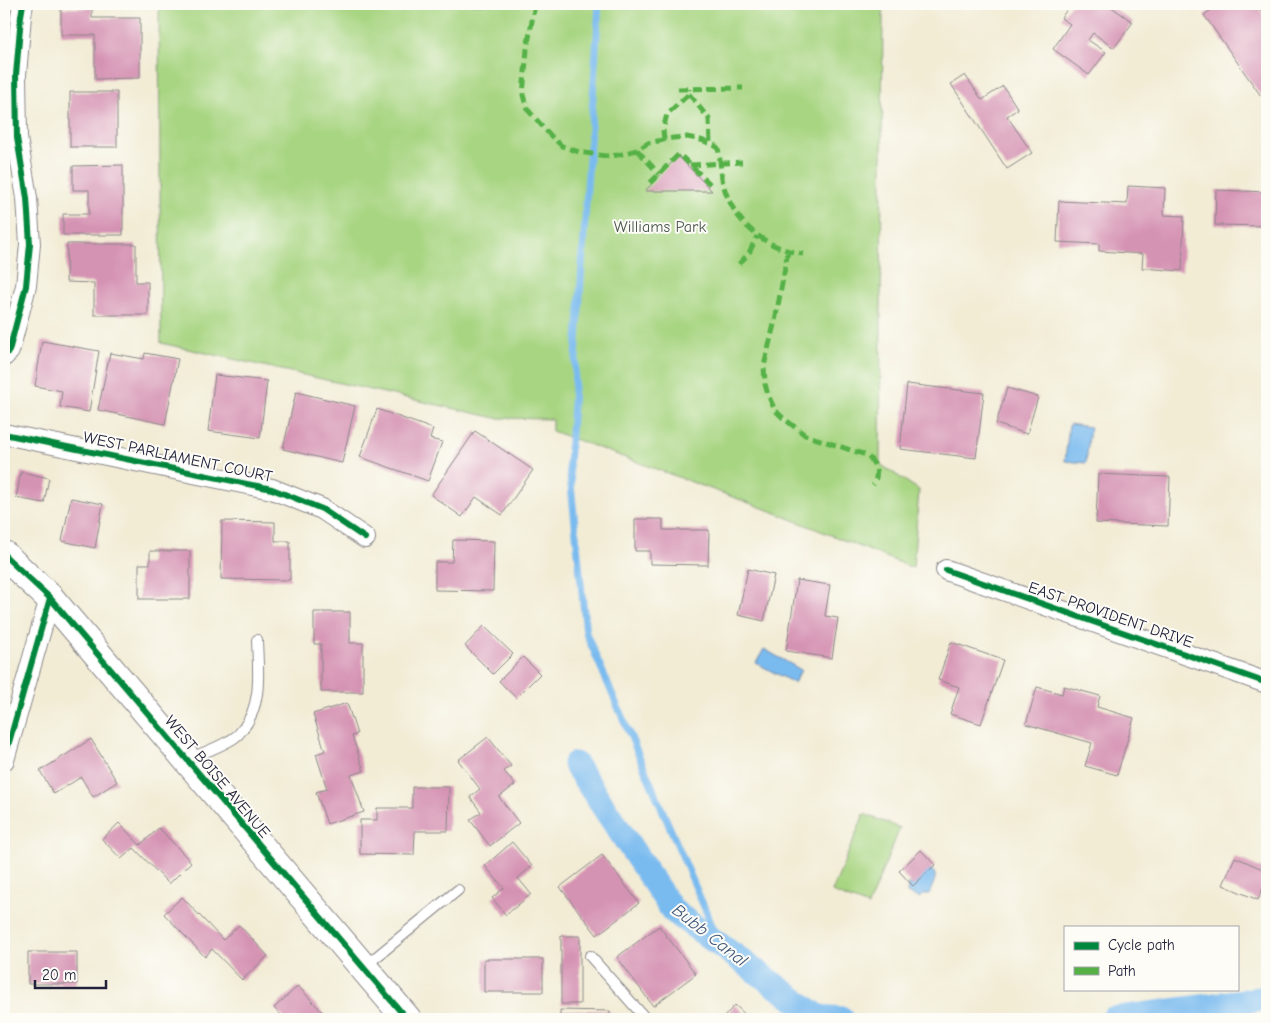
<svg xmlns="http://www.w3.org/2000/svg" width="1271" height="1023" font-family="'Comic Neue',sans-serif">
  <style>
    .green { fill: #a8d582; stroke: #657c5e }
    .water { fill: #7abbef; stroke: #4e6e95 }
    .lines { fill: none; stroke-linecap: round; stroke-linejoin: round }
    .stream { stroke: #7abbef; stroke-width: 7 }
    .canal { stroke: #7abbef; stroke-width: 25 }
    .building { fill: #d593b3 }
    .lane-casing { stroke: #8a8788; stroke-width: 12 }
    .street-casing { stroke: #8a8788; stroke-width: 22 }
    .secondary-casing { stroke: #8a8788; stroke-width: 30 }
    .lane { stroke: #fff; stroke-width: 10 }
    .street { stroke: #fff; stroke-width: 20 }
    .secondary { stroke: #fff; stroke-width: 28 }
    .quiet { stroke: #55b146; stroke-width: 5; stroke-dasharray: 10 5; stroke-linecap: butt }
    .cycleway-casing { stroke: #fdfcf7; stroke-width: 9 }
    .cycleway { stroke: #00873e; stroke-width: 6 }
    .labels { text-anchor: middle; stroke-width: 4; stroke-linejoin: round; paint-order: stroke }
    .park-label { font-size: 16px; fill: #4a5850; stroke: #fdfcf7 }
    .street-label { font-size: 16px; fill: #22223b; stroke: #fdfcf7 }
    .water-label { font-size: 18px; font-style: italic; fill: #41587a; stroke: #fdfcf7 }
  </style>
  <rect width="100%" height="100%" fill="#fdfcf7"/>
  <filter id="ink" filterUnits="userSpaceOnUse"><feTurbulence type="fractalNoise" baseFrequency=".02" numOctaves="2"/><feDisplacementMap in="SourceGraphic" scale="10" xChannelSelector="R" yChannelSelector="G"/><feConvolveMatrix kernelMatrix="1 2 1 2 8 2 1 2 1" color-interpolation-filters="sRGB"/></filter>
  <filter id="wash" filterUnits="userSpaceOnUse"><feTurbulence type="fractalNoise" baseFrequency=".0096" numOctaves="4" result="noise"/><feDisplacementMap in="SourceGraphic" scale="20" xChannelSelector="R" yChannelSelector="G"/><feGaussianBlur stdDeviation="1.12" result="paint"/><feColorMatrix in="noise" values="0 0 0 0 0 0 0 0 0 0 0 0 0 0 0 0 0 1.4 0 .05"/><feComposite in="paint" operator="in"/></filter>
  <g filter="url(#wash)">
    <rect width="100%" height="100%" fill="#f2ecd5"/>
    <path class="green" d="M 159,4 L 883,4 L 880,464 L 919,490 L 913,568 L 771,511 L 552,431 L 552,419 L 496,418 L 161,343 Z
      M 864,814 L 900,828 L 868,906 L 832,892 Z"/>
    <path class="water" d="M 1069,424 L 1090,427 L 1086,463 L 1065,461 Z
      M 764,649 L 801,670 L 794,683 L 756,663 Z
      M 926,868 C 942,872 933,883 929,894 L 924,894 L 919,898 L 907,893 L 908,885 L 914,884 Z"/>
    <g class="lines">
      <path class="stream" d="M 599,4 L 569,465 L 586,633 L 714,930"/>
      <path class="canal" d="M 575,764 L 673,911 L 819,1017 L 842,1019
        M 1113,1019 L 1267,998"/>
    </g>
    <g id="blocks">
      <path class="building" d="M 1071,4 L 1107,4 L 1133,22 L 1114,48 L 1093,33 L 1088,40 L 1106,52 L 1089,75 L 1053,49 L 1070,24 L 1061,18 Z
        M 1220,4 L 1256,4 L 1267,20 L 1267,91 L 1261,96 L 1204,15 Z
        M 61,8 L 92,8 L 92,18 L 140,18 L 140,78 L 95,79 L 95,35 L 61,35 Z
        M 965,75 L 982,100 L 1003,86 L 1018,109 L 1007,116 L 1032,153 L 1007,169 L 951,84 Z
        M 70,92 L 117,92 L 117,147 L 70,147 Z
        M 678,156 L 712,191 L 645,191 Z
        M 123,165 L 123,235 L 63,235 L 63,214 L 89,214 L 89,190 L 73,190 L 73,166 Z
        M 1128,186 L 1165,188 L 1164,215 L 1184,216 L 1182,271 L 1142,268 L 1143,254 L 1099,251 L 1099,244 L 1057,242 L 1059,201 L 1127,204 Z
        M 1216,190 L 1267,192 L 1267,226 L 1215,225 Z
        M 67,244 L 136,244 L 136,282 L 148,282 L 148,315 L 94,315 L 94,283 L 66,282 Z
        M 42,341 L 99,351 L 89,412 L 60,407 L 62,391 L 35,386 Z
        M 110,353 L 144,359 L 145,353 L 178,359 L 165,424 L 98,410 Z
        M 215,375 L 267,381 L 260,438 L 208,431 Z
        M 907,384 L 984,393 L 976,458 L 900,449 Z
        M 1007,388 L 1038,397 L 1027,434 L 996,424 Z
        M 296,392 L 355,406 L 342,463 L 283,449 Z
        M 377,409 L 433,429 L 430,439 L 442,442 L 428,481 L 360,457 Z
        M 475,431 L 533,470 L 502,515 L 476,497 L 462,517 L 431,495 Z
        M 21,472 L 49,478 L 44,503 L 16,498 Z
        M 1098,474 L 1170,477 L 1168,526 L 1096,523 Z
        M 71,498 L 103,504 L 95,548 L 62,541 Z
        M 635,519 L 663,519 L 663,530 L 709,530 L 708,565 L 650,564 L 650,551 L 635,551 Z
        M 222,521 L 275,522 L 275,541 L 290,541 L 290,580 L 221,579 Z
        M 453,540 L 494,541 L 493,591 L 435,590 L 435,562 L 452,562 Z
        M 150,551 L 190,551 L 190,599 L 139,599 L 139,564 L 150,564 Z
        M 748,569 L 774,575 L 764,621 L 738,615 Z
        M 797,580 L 830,585 L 825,616 L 838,618 L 832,658 L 786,651 Z
        M 314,612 L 350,612 L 350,643 L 363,643 L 363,692 L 321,692 L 321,644 L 314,644 Z
        M 484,626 L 513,654 L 493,674 L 465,646 Z
        M 951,642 L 1003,660 L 981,724 L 950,714 L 959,687 L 938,680 Z
        M 523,657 L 540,674 L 516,698 L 499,681 Z
        M 1064,686 L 1100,696 L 1097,707 L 1134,718 L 1117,775 L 1085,766 L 1092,743 L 1026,724 L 1037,687 L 1062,694 Z
        M 347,703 L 357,734 L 352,736 L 364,771 L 351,775 L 364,812 L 327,824 L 316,792 L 327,789 L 316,754 L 325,751 L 313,714 Z
        M 488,737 L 511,766 L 504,771 L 515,785 L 499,797 L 519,823 L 490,846 L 470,820 L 481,812 L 470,797 L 480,789 L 458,760 Z
        M 91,739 L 117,782 L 93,797 L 81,777 L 54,794 L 40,771 Z
        M 412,787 L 449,787 L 448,831 L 415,831 L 414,855 L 360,854 L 360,820 L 377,820 L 377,808 L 412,808 Z
        M 119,823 L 140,845 L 159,828 L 191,862 L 169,884 L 134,848 L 121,859 L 102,839 Z
        M 512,842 L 532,866 L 518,878 L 531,894 L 506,915 L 492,898 L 504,888 L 485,866 Z
        M 921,850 L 935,865 L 913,886 L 899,871 Z
        M 602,855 L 639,903 L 597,935 L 560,887 Z
        M 1235,857 L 1267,871 L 1267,879 L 1258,900 L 1223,885 Z
        M 182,897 L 223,940 L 239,925 L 268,956 L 242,980 L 212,949 L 205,957 L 164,914 Z
        M 659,926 L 696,974 L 653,1006 L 617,957 Z
        M 561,936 L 580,936 L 580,1004 L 561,1004 Z
        M 28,952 L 77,952 L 77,984 L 28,984 Z
        M 484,959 L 543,959 L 543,992 L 484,992 Z
        M 298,986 L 329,1019 L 285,1019 L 274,1008 Z
        M 735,1005 L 750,1019 L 722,1019 Z
        M 560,1010 L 610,1011 L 609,1019 L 560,1019 Z
        M 509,1017 L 542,1017 L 542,1019 L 509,1019 Z"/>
    </g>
  </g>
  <g filter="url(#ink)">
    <use href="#blocks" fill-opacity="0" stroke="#8a8788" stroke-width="1"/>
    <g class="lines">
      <g class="lane-casing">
        <path id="lane" d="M 188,759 C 203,753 220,747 234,738 C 237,736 240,733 242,730 C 263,705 258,670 257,640
          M 590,956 L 646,1019
          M 364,967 L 458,890"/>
      </g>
      <g class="street-casing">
        <path id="street" d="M 4,356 L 9,351 L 26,286 L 30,244 L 27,198 L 17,138 L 16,75 L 21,16 L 23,4
          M 4,434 L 272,489 L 322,509 L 365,538
          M 946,570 L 1267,683
          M 4,760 L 50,598"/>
      </g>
      <g class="secondary-casing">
        <path id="secondary" d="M 4,555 L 50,598 L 407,1019"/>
      </g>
      <use href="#lane" class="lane"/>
      <use href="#street" class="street"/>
      <use href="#secondary" class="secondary"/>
      <path class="quiet" d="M 535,4 L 527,49 L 523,95 L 527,109 L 551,136 L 562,146 L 579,152 L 606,156 L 618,155 L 637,150 L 648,143 L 673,138 L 687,137 L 701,140 L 714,145 L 718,148 C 721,161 720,174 724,187 C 735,224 765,248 803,254
        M 678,89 L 743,88
        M 689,94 L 709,119 L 710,143
        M 664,140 L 663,130 L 667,114 L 689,94 L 689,89
        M 637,150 L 659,174
        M 690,165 L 742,162
        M 650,183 L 679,154 L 710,184
        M 788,251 L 776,316 L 764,366 L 765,384 L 768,395 L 775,410 L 782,417 L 805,435 L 866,455 C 876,463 880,473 873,485
        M 739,264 L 749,253 L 757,236"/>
      <g class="cycleway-casing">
        <path id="cycleway" d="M 4,356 L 9,351 L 26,286 L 30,244 L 27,198 L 17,138 L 16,75 L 21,16 L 23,4
          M 4,434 L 272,489 L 322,509 L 365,538
          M 4,555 L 50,598 L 407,1019
          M 946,570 L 1267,683
          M 4,760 L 50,598"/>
      </g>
      <use href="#cycleway" class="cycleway"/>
    </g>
  </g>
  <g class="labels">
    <g class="park-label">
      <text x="660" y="232">Williams Park</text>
    </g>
    <g class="street-label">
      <text transform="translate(178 456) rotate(12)" y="6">WEST PARLIAMENT COURT</text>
      <text transform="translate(1111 614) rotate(19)" y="6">EAST PROVIDENT DRIVE</text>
      <text transform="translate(218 776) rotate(50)" y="6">WEST BOISE AVENUE</text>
    </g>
    <g class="water-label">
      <text transform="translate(710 935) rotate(38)" y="6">Bubb Canal</text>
    </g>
  </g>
  <rect width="1271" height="1023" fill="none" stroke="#fdfcf7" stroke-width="20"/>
  <rect x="1064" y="926" width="175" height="65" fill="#fdfcf7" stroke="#a5a5ac"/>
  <rect x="1074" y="942" width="25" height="8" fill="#00873e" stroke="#a5a5ac"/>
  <text x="1108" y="950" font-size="15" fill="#22223b">Cycle path</text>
  <rect x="1074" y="967" width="25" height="8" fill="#55b146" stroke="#a5a5ac"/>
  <text x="1108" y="976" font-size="15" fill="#22223b">Path</text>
  <path d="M35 980v8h71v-8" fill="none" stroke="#22223b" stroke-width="2.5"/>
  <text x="42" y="980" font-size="15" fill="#22223b" stroke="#fdfcf7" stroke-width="4" paint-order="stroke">20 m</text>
</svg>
